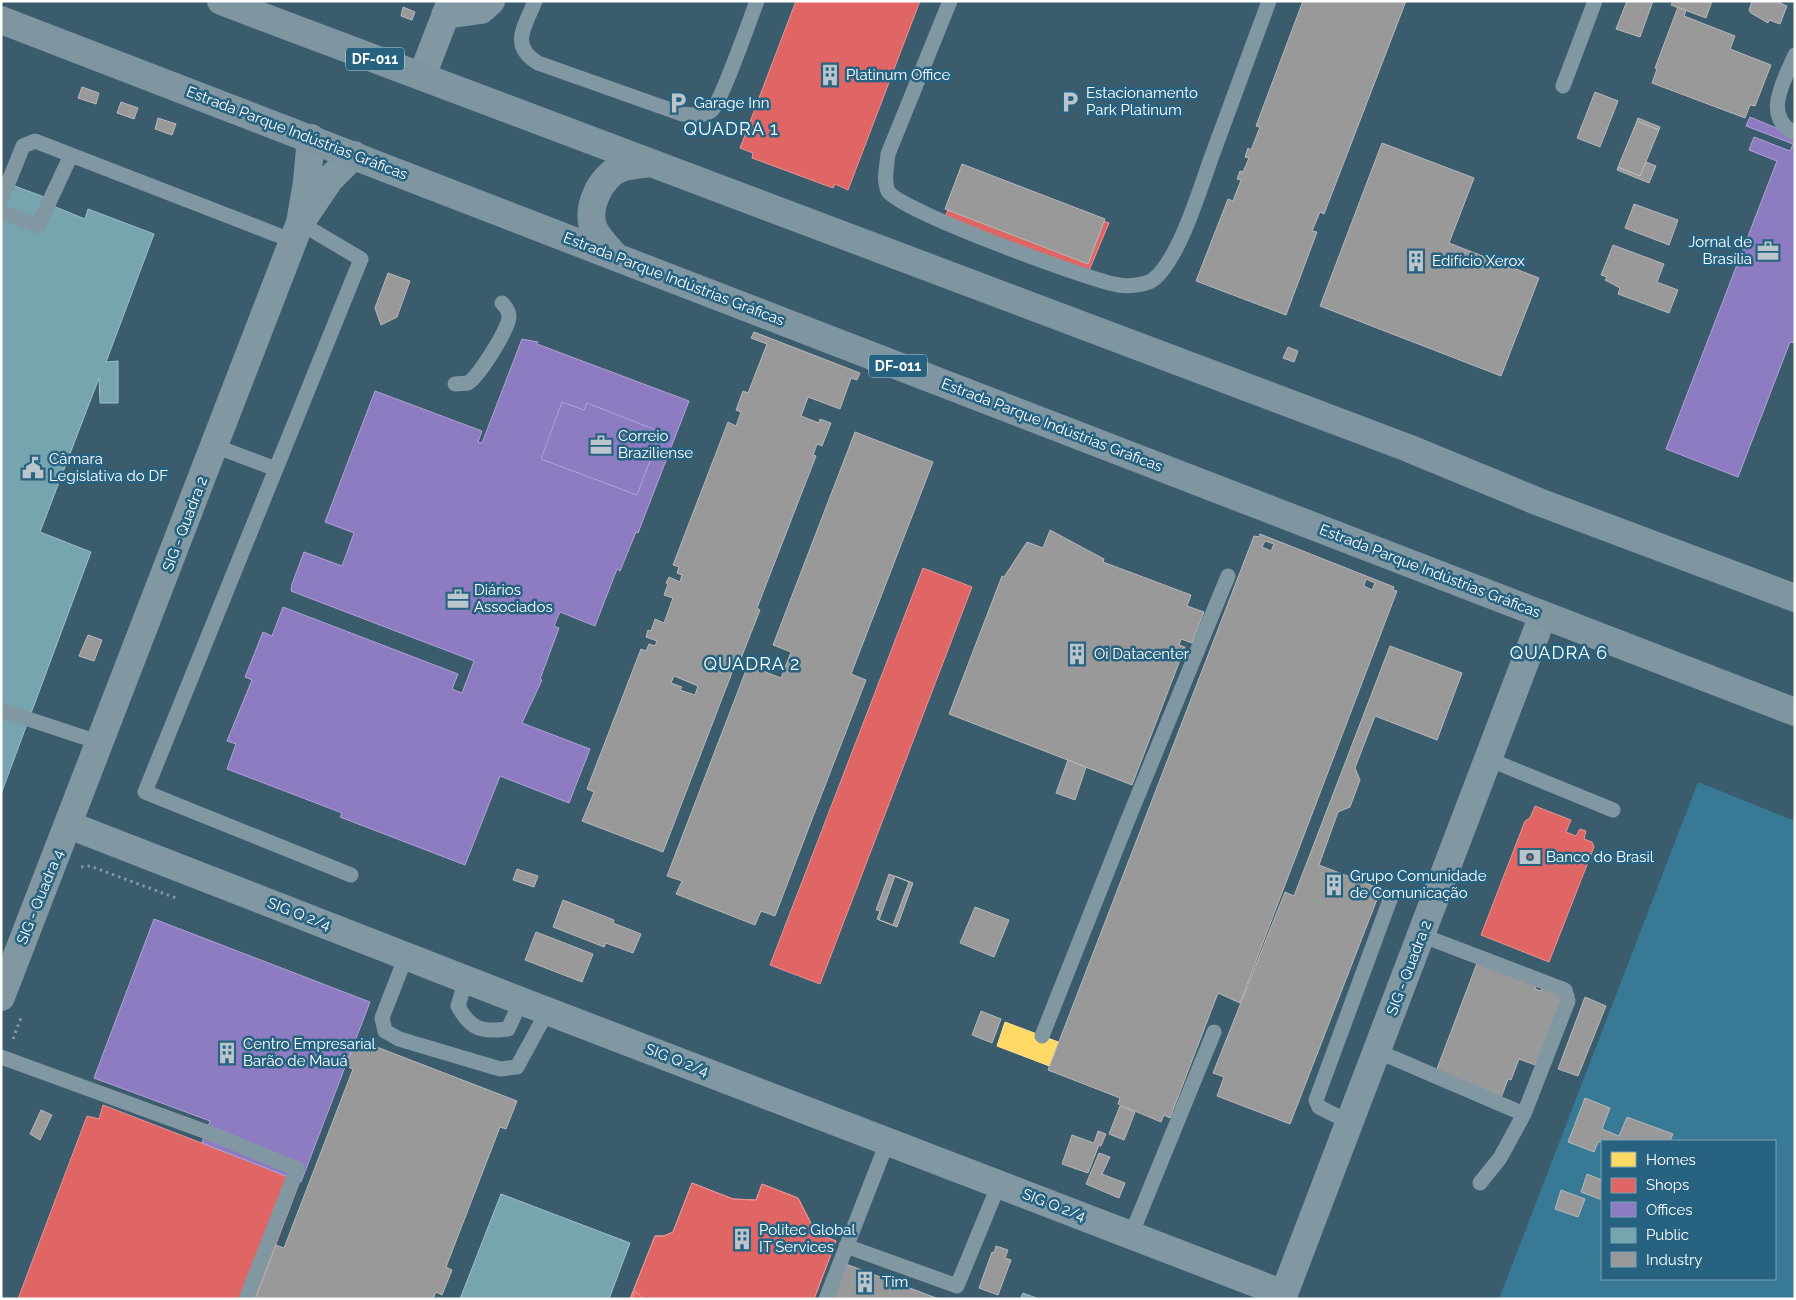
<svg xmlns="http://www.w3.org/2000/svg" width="1796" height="1300" font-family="Raleway,sans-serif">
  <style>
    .green { fill: #387996; fill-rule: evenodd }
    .homes { fill: #ffd966; stroke: #ffe494 }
    .shops { fill: #e06666; stroke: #e99494 }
    .offices { fill: #8e7cc3; stroke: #b0a3d5 }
    .public { fill: #76a5af; stroke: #9fc0c7 }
    .industry { fill: #999; stroke: #b8b8b8; fill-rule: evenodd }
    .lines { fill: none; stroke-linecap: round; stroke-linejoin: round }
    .path { stroke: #8198a3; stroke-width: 3; stroke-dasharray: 2.5 4; stroke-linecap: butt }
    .service { stroke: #8198a3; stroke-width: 15 }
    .minor { stroke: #8198a3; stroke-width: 28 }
    .tertiary { stroke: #8198a3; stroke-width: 28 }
    .primary { stroke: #7f96a1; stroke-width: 28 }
    .labels { text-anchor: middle; stroke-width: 5; stroke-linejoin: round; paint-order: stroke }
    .shield { fill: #276381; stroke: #bed0d9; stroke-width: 1 }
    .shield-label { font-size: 14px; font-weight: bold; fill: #fff }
    .poi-label { font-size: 15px; fill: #fff; stroke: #276381; text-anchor: start }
    .street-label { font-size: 15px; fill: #fff; stroke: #276381 }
    .quarter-label { font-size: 18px; letter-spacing: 1px; fill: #fff; stroke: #276381 }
  </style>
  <rect width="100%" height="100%" fill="#3b5c6d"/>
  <path class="green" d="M 1698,782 L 1795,821 L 1795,1299 L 1499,1299 ZM 1602,1141 L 1775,1141 L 1775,1279 L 1602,1279 Z"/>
  <path class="homes" d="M 1005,1022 L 1061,1043 L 1052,1067 L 997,1046 Z"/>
  <path class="shops" d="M 796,1 L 920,1 L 848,190 L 835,184 L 833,188 L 752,158 L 753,153 L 740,148 Z
    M 962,169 L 1109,223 L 1088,273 L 945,218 Z
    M 923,568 L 972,587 L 820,984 L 770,965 Z
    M 1535,806 L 1571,820 L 1566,832 L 1576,836 L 1580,829 L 1586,831 L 1584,839 L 1592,842 L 1594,847 L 1549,962 L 1481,935 L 1525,821 L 1530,818 Z
    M 103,1105 L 300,1181 L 255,1299 L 18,1299 L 87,1116 L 99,1119 Z
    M 692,1183 L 733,1199 L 756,1200 L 762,1184 L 798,1198 L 816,1233 L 836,1241 L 814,1299 L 644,1299 L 635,1291 L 632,1299 L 630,1299 L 655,1236 L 664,1236 L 673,1232 Z
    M 692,1183 L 733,1199 L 756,1200 L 762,1184 L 798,1198 L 816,1233 L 836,1241 L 814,1299 L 630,1299 L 655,1236 L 664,1236 L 673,1232 Z"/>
  <path class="offices" d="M 1750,117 L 1795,136 L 1795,343 L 1790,342 L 1738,477 L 1666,449 L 1777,161 L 1749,150 L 1754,137 L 1790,151 L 1793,144 L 1746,126 Z
    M 522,339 L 538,342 L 537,344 L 689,401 L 638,533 L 636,532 L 620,571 L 617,569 L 595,626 L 560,612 L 554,626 L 559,628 L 540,679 L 542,680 L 522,723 L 590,749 L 569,803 L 500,776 L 465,865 L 340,817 L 342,813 L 227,769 L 236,744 L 227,741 L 252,680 L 245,677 L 263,632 L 272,636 L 283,607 L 458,674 L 452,689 L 462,693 L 474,661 L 291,591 L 292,584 L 304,552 L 342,566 L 354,533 L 325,522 L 375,391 L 482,431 L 478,442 L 482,443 Z
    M 562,402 L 584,410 L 587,403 L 661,432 L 637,495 L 541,459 Z
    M 154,919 L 370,1002 L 301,1182 L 202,1143 L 210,1121 L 94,1078 Z"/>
  <path class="public" d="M 1,181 L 55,201 L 53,206 L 85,219 L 88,209 L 154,234 L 106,362 L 118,361 L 118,403 L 100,403 L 99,378 L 40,532 L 91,552 L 1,794 Z
    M 501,1194 L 630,1243 L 609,1299 L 460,1299 Z
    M 1023,1293 L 1039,1299 L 1020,1299 Z"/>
  <path class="industry" d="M 1303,1 L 1406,1 L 1324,214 L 1320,212 L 1312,231 L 1317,232 L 1286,315 L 1196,281 L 1228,199 L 1233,201 L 1241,180 L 1237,179 L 1240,171 L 1243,172 L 1249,158 L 1245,157 L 1248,148 L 1251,150 L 1260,127 L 1256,126 Z
    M 1627,1 L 1653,1 L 1640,37 L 1616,29 Z
    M 1673,1 L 1712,1 L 1706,18 L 1671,5 Z
    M 1752,1 L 1781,1 L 1780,3 L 1787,6 L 1780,24 L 1769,20 L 1768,23 L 1751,13 L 1749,10 Z
    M 403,7 L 415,12 L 412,20 L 401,16 Z
    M 1678,7 L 1686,10 L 1684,16 L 1735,36 L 1730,49 L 1771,65 L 1755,106 L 1750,105 L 1745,118 L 1652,83 L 1657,69 L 1655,68 Z
    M 82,87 L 99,93 L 96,104 L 78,98 Z
    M 1595,92 L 1618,101 L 1600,147 L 1577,138 Z
    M 121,102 L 138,108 L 134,119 L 117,113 Z
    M 158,118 L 176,124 L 172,135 L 155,129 Z
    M 1638,118 L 1660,127 L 1659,130 L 1637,121 Z
    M 1637,121 L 1659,130 L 1640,176 L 1618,167 Z
    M 1382,143 L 1474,178 L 1449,243 L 1539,278 L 1501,376 L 1320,306 Z
    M 1646,162 L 1656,166 L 1649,183 L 1617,170 L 1618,167 L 1640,176 Z
    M 962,164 L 1105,219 L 1088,264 L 945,209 Z
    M 1634,204 L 1678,220 L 1669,245 L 1625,228 Z
    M 1613,245 L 1664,264 L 1657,282 L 1678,290 L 1669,313 L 1618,294 L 1620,288 L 1605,280 L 1607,277 L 1601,275 Z
    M 388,273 L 410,281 L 397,317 L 381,325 L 375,308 Z
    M 754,332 L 860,373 L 857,380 L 851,378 L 840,409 L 808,397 L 801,416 L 819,423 L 820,419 L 831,423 L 822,446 L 817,444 L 813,455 L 816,456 L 757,608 L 760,610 L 738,666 L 733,670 L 663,852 L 582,821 L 594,792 L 587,789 L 641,649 L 646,651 L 649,644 L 655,646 L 657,641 L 646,637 L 648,630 L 651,631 L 655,619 L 664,623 L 673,598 L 664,595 L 668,584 L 666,583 L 669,577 L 680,582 L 682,575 L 677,573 L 679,567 L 673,565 L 728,422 L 736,426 L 741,412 L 736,410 L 743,391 L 748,393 L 767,344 L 751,338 ZM 674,676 L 698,686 L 695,695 L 680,690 L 682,687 L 671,683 Z
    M 1288,347 L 1298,351 L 1294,362 L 1283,358 Z
    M 855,432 L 933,462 L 851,674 L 866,680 L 809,827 L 775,916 L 761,911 L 755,925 L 676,894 L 682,881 L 667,876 L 748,665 L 781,678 L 791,652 L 773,645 Z
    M 1050,530 L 1104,559 L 1103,562 L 1191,595 L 1187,606 L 1204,612 L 1192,643 L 1181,639 L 1179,645 L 1185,647 L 1132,785 L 949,714 L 1002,576 L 1004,577 L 1027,542 L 1043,548 Z
    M 1260,534 L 1394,587 L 1393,590 L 1397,591 L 1240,1003 L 1218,993 L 1170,1118 L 1164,1115 L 1161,1122 L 1118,1104 L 1120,1098 L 1048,1070 L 1254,536 L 1259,537 ZM 1265,541 L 1274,544 L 1271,551 L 1262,547 ZM 1366,579 L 1375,583 L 1372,590 L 1364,586 Z
    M 88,635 L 102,640 L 94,661 L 79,656 Z
    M 1390,646 L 1462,673 L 1437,740 L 1375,716 L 1355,768 L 1360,780 L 1350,807 L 1338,812 L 1319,865 L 1381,889 L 1290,1124 L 1217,1096 L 1224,1077 L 1213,1073 L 1285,892 L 1294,896 Z
    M 1068,760 L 1086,767 L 1075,800 L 1056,793 Z
    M 517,869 L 538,876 L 534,887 L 513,880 Z
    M 889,874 L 909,882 L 893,925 L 877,919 L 880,911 L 876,910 Z
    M 895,876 L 913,883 L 897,927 L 879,920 Z
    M 563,900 L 614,920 L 613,923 L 641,934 L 633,953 L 606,943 L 604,947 L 553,927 Z
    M 975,907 L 1009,920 L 994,957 L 960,943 Z
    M 536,932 L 593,954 L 582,982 L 525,960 Z
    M 1479,958 L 1539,981 L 1535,989 L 1541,991 L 1544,983 L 1574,994 L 1546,1069 L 1519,1059 L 1511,1080 L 1508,1079 L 1501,1098 L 1435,1074 Z
    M 1585,997 L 1606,1006 L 1578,1076 L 1558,1069 Z
    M 981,1011 L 1001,1019 L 992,1043 L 972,1035 Z
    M 356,1039 L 517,1101 L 506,1129 L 500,1127 L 446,1267 L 452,1270 L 442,1295 L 436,1292 L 433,1299 L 255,1299 L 276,1245 L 284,1248 L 353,1069 L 346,1066 Z
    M 1585,1098 L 1610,1108 L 1602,1129 L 1619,1136 L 1627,1117 L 1673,1134 L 1670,1141 L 1598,1142 L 1594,1152 L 1568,1142 Z
    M 1120,1106 L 1135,1112 L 1124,1140 L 1109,1134 Z
    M 41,1110 L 52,1115 L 40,1140 L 30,1134 Z
    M 1098,1131 L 1106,1134 L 1101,1146 L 1099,1145 L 1088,1173 L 1062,1164 L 1072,1135 L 1094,1143 Z
    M 1099,1153 L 1110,1157 L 1102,1174 L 1125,1183 L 1119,1198 L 1086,1184 Z
    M 1587,1174 L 1602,1180 L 1602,1200 L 1581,1192 Z
    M 1561,1190 L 1585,1199 L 1578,1217 L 1555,1209 Z
    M 996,1246 L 1008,1250 L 1005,1258 L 1011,1260 L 998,1295 L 979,1288 L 992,1252 L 994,1253 Z
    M 843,1263 L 939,1299 L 830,1299 Z"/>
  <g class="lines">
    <path class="path" d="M 81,867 L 90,866 L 176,898
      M 13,1039 L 22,1015"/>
    <path class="service" d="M 535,1 C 525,27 509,45 538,63 L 682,114 C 692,115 704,117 712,110 C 722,100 750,19 757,1
      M 950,1 L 888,154 C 887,166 883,180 888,191 C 898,210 1084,278 1114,284 C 1124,287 1145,286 1154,279 C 1180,258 1201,185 1213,153 C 1231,103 1250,52 1269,1
      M 1795,55 C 1785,79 1761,117 1795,133
      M 1563,86 L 1595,1
      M 1,201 L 23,146 L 35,141 L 293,241
      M 1,212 L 38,226 L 71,155
      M 300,223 L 361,259 L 145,792 L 351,875
      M 455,384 L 468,383 C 479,376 508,330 509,317 C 509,311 506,307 502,303
      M 215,446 L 276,469
      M 1,710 L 101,743
      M 1488,759 L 1613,810
      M 406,956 L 382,1018 L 385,1031 L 399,1039 L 500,1069 L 517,1067 L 548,1010
      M 466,979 L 458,1006 C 471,1030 481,1032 508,1029 L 521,1001
      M 1042,1036 L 1127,822 L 1228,576
      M 1377,1051 L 1524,1114 L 1568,1001 L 1565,990 L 1421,935
      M 1,1057 L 215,1135 L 297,1169 L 246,1299
      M 1349,1122 L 1319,1107 L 1316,1100 L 1391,897
      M 1480,1183 L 1500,1158 L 1524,1114
      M 1131,1235 L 1214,1032
      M 846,1246 L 957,1286 L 999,1184
      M 826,1299 L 888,1140"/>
    <path class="minor" d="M 445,15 L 481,10 L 491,1
      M 422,76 L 451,1"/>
    <path class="tertiary" d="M 305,216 L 330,179 L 354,155
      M 69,825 L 521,1001 L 1284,1294
      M 1,997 L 300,223 L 307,182 L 311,138
      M 1282,1299 L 1543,615"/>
    <path class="primary" d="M 221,1 L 1408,448 L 1539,502 L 1795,598
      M 1,20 L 1795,712
      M 615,256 C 608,248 600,240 595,231 C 584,211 600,176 621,168 C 630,165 642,164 652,163"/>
  </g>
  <defs>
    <g id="building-bare" transform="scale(1.725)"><path d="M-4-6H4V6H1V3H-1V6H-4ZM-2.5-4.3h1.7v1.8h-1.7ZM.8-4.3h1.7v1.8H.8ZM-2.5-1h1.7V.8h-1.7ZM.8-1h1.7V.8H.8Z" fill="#bac6cc" stroke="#276381" stroke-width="2.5" paint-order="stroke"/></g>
    <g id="parking-bare" transform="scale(1.725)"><path d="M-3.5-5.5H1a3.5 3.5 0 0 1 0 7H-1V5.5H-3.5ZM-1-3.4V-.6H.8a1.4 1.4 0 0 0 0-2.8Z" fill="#bac6cc" stroke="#276381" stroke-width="2.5" paint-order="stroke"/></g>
    <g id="office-bare" transform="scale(1.725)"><path d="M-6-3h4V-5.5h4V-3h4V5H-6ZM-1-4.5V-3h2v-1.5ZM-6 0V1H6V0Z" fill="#bac6cc" stroke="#276381" stroke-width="2.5" paint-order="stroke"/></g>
    <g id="civic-bare" transform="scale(1.725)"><path d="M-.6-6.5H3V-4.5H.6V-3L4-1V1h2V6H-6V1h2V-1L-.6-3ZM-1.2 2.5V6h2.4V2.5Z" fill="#bac6cc" stroke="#276381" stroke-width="2.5" paint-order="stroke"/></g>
    <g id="bank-bare" transform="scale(1.725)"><path d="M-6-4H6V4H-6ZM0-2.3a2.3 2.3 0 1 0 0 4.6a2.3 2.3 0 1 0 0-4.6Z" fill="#bac6cc" stroke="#276381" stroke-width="2.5" paint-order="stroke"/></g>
  </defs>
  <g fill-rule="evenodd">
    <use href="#building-bare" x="830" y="75"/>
    <use href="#parking-bare" x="1070" y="102"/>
    <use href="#parking-bare" x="678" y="103"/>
    <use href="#office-bare" x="1768" y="251"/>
    <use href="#building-bare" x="1416" y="261"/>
    <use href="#office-bare" x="601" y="445"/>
    <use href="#civic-bare" x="33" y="468"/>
    <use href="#office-bare" x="458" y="599"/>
    <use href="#building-bare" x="1077" y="654"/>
    <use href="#bank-bare" x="1530" y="857"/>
    <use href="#building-bare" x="1334" y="885"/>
    <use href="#building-bare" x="227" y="1053"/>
    <use href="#building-bare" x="742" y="1239"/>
    <use href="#building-bare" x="865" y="1282"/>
  </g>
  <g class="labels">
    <g class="shield">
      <rect x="346" y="47.5" width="58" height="23" rx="4"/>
      <rect x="869" y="354.5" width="58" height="23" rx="4"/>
    </g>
    <g class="shield-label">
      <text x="375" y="64">DF-011</text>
      <text x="898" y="371">DF-011</text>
    </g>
    <g class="poi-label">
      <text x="846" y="80">Platinum Office</text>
      <text x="1086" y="98">Estacionamento<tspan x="1086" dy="17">Park Platinum</tspan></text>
      <text x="694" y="108">Garage Inn</text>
      <text x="1752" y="247" text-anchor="end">Jornal de<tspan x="1752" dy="17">Brasília</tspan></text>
      <text x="1432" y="266">Edifício Xerox</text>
      <text x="618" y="441">Correio<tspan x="618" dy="17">Braziliense</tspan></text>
      <text x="49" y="464">Câmara<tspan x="49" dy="17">Legislativa do DF</tspan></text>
      <text x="474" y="595">Diários<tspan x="474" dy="17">Associados</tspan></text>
      <text x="1094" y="659">Oi Datacenter</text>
      <text x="1546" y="862">Banco do Brasil</text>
      <text x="1350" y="881">Grupo Comunidade<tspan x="1350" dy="17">de Comunicação</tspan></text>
      <text x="243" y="1049">Centro Empresarial<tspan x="243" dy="17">Barão de Mauá</tspan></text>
      <text x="759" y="1235">Politec Global<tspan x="759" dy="17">IT Services</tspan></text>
      <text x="882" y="1287">Tim</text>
    </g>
    <g class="street-label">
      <text transform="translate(297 133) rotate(21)" y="5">Estrada Parque Indústrias Gráficas</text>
      <text transform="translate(674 279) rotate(21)" y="5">Estrada Parque Indústrias Gráficas</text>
      <text transform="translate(1052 425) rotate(21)" y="5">Estrada Parque Indústrias Gráficas</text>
      <text transform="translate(185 524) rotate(-69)" y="5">SIG - Quadra 2</text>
      <text transform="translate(1430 571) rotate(21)" y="5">Estrada Parque Indústrias Gráficas</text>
      <text transform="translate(40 897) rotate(-68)" y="5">SIG - Quadra 4</text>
      <text transform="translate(299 914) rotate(21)" y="5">SIG Q 2/4</text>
      <text transform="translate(1409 968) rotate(-69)" y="5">SIG - Quadra 2</text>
      <text transform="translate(677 1060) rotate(21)" y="5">SIG Q 2/4</text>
      <text transform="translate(1054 1205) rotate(21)" y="5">SIG Q 2/4</text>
    </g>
    <g class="quarter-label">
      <text x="731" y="135">QUADRA 1</text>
      <text x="1559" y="659">QUADRA 6</text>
      <text x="752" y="670">QUADRA 2</text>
    </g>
  </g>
  <rect width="1796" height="1300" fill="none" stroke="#ffffff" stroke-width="5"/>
  <rect x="1601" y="1140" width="175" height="140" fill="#276381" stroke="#7da1b3"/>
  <rect x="1611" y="1152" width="25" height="15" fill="#ffd966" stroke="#7da1b3"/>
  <text x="1646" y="1165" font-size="15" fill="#ffffff">Homes</text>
  <rect x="1611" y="1178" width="25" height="15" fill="#e06666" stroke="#7da1b3"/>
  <text x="1646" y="1190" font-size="15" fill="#ffffff">Shops</text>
  <rect x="1611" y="1202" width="25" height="15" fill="#8e7cc3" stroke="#7da1b3"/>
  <text x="1646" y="1215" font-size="15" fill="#ffffff">Offices</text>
  <rect x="1611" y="1228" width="25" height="15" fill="#76a5af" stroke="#7da1b3"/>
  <text x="1646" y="1240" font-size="15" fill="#ffffff">Public</text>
  <rect x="1611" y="1252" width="25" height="15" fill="#999999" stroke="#7da1b3"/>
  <text x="1646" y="1265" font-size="15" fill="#ffffff">Industry</text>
</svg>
